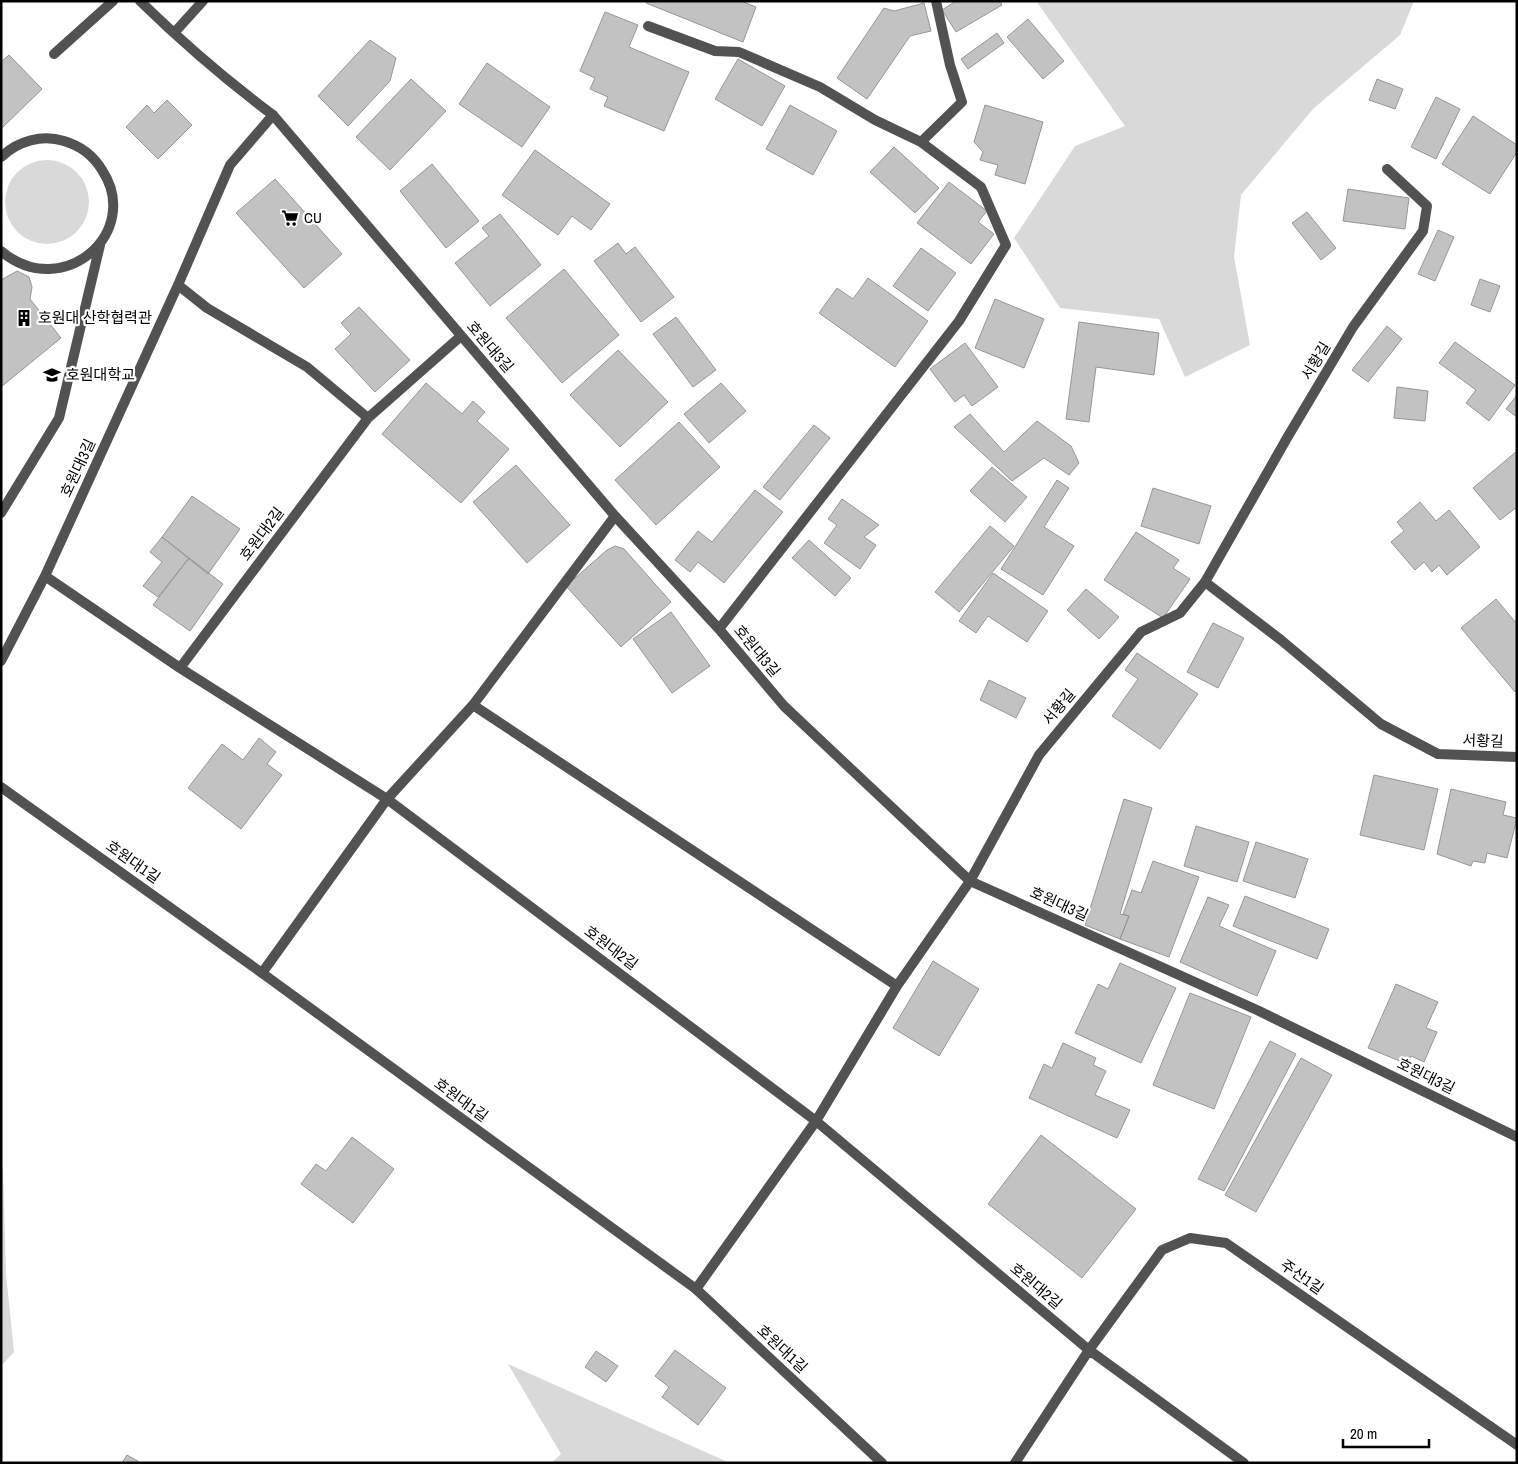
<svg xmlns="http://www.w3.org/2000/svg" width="1518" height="1464" font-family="'Archivo Narrow','Noto Sans KR',sans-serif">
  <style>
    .green { fill: #d9d9d9 }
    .building { fill: #c2c2c2; stroke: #969696 }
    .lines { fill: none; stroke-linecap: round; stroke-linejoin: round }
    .service { stroke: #525252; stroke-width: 10 }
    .minor { stroke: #525252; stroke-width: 10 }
    .tertiary { stroke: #525252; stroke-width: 10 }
    .labels { text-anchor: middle; stroke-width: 4.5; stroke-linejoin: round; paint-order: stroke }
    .poi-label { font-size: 15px; fill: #000; stroke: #fff; text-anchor: start }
    .street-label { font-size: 15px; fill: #000; stroke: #fff }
  </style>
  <rect width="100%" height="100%" fill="#fff"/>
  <path class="green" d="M 1036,1 L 1414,1 L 1400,35 L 1313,109 L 1241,195 L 1234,257 L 1250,345 L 1185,377 L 1159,319 L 1060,308 L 1014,238 L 1075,146 L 1125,126 Z
    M5 202a42 42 0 1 1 84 0a42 42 0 1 1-84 0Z
    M 1,1166 L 3,1170 L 6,1274 L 14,1352 L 1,1366 Z
    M 508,1364 L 730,1463 L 551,1463 L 561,1454 Z"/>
  <path class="building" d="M 647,1 L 741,1 L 756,7 L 743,42 L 646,3 Z
    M 956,1 L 1000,1 L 1002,5 L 956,32 L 942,10 Z
    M 924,3 L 931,31 L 910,36 L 867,99 L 837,78 L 884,8 L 894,11 Z
    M 605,12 L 638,25 L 629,47 L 689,72 L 664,131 L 604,106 L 608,97 L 590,89 L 595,78 L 580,71 Z
    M 1028,19 L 1064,61 L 1043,79 L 1007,37 Z
    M 997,33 L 1004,43 L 968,69 L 961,59 Z
    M 370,40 L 396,58 L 390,81 L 348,126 L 318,96 Z
    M 9,55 L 42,89 L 1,129 L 1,62 Z
    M 738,59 L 785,86 L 762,126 L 715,99 Z
    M 487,63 L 550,107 L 522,147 L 459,104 Z
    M 411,79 L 446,111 L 390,170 L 356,137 Z
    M 1377,79 L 1403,89 L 1395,109 L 1369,100 Z
    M 1436,97 L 1460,109 L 1436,159 L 1411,147 Z
    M 167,100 L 192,125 L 158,159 L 126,127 L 147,105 L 154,113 Z
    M 790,105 L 837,131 L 813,175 L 766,149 Z
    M 985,105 L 1043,122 L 1025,184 L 995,175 L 998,165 L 980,160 L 983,152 L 974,142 Z
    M 1473,116 L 1517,145 L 1517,152 L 1490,194 L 1442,164 Z
    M 894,147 L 939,188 L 915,213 L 870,172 Z
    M 535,150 L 610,204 L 591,230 L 572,216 L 558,235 L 502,195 Z
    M 432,164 L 479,221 L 446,248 L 400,191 Z
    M 275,179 L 342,254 L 304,288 L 236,213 Z
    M 949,182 L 987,211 L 978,222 L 994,234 L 971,264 L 917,223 Z
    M 1348,189 L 1409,198 L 1405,229 L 1343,221 Z
    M 1307,212 L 1336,248 L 1321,260 L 1292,223 Z
    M 500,214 L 541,265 L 490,306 L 455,263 L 489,236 L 482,228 Z
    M 1438,230 L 1454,237 L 1435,281 L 1418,274 Z
    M 618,243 L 626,254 L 635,247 L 674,297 L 641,322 L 594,261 Z
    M 921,248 L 956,273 L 928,311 L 893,286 Z
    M 564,269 L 619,335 L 562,383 L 506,318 Z
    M 17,271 L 29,277 L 32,287 L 30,299 L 61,338 L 1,387 L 1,280 Z
    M 868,278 L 928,321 L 895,367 L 819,313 L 837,288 L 853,299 Z
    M 1480,279 L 1500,286 L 1490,312 L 1471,305 Z
    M 995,299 L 1044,319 L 1024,368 L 975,348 Z
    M 359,307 L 410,360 L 375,392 L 335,349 L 351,334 L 341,323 Z
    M 676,317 L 716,370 L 693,387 L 653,334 Z
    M 1079,322 L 1159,333 L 1154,375 L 1096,367 L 1089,422 L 1066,419 Z
    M 1387,326 L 1402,339 L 1368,382 L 1352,370 Z
    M 1455,342 L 1515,385 L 1489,421 L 1466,403 L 1476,390 L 1439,363 Z
    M 965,343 L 998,387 L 972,406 L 964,395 L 955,402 L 930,369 Z
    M 618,350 L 668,402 L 620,447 L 570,395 Z
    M 426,383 L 462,414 L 473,401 L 485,412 L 477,421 L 509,449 L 461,503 L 382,434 Z
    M 721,383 L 746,411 L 709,443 L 684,414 Z
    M 1397,387 L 1428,391 L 1425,421 L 1394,418 Z
    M 1517,395 L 1517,417 L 1506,409 Z
    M 970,414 L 1004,452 L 1037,421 L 1071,446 L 1079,463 L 1069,475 L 1044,458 L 1012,481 L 954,427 Z
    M 679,422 L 720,467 L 656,525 L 615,480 Z
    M 814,425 L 830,438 L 780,500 L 763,487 Z
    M 1517,451 L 1517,507 L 1500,520 L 1473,488 Z
    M 516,465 L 570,525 L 527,563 L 473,502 Z
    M 992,467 L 1027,497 L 1005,522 L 970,491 Z
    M 1057,480 L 1069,488 L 1044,527 L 1074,546 L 1043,595 L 1001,569 Z
    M 1153,488 L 1211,506 L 1199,544 L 1141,526 Z
    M 755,490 L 783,512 L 724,583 L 698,562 L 690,572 L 675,560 L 698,531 L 712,542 Z
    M 192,496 L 240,529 L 208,574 L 162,537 Z
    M 842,499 L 879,525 L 864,537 L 876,545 L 860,569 L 824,543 L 837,525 L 828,519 Z
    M 1420,502 L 1436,521 L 1449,510 L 1480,547 L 1447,575 L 1439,565 L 1432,572 L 1424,562 L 1415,570 L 1391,542 L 1404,531 L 1397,522 Z
    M 990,526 L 1014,546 L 959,612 L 935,592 Z
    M 1136,532 L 1179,560 L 1173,568 L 1190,579 L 1163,618 L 1104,580 Z
    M 162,537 L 189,558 L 158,597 L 143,586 L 162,562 L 150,552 Z
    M 809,540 L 851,578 L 835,596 L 792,558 Z
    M 615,546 L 624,549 L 671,602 L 621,647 L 566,586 L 607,550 Z
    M 189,558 L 223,584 L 190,631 L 153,605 Z
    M 993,573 L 1048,611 L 1027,642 L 988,616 L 976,633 L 959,621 Z
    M 1086,589 L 1119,617 L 1099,639 L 1067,610 Z
    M 1496,599 L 1517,624 L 1517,690 L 1515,692 L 1461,628 Z
    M 671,612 L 710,666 L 672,693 L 633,639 Z
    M 1213,623 L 1244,638 L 1218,688 L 1187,672 Z
    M 1137,653 L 1198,694 L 1160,749 L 1112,716 L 1138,679 L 1125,670 Z
    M 989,680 L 1026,698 L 1016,718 L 980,700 Z
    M 259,738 L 276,752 L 267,764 L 282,775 L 241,829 L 188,788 L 222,744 L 243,760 Z
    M 1374,775 L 1438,789 L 1424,850 L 1360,835 Z
    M 1451,789 L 1506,802 L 1503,815 L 1517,818 L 1507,858 L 1487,853 L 1485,863 L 1473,861 L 1471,866 L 1437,854 Z
    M 1124,799 L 1152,808 L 1120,914 L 1129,916 L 1120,939 L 1085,925 Z
    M 1196,826 L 1249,842 L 1237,882 L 1184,866 Z
    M 1256,842 L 1308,859 L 1295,898 L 1243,881 Z
    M 1153,861 L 1199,877 L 1169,957 L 1120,939 L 1129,916 L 1123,914 L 1132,890 L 1141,893 Z
    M 1245,896 L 1329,929 L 1317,959 L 1233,926 Z
    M 1208,897 L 1229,905 L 1219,926 L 1276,951 L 1257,996 L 1180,962 Z
    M 933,961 L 979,989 L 939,1056 L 893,1028 Z
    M 1120,963 L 1176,988 L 1141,1063 L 1075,1033 L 1098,984 L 1108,989 Z
    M 1396,984 L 1438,1002 L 1426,1028 L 1437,1032 L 1424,1062 L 1411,1056 L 1407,1064 L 1368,1048 Z
    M 1190,993 L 1251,1017 L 1214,1109 L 1153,1085 Z
    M 1270,1041 L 1296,1054 L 1224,1191 L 1198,1179 Z
    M 1063,1043 L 1096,1058 L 1093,1065 L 1106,1071 L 1095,1095 L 1130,1110 L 1117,1138 L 1029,1098 L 1044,1064 L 1052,1068 Z
    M 1301,1058 L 1332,1075 L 1256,1212 L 1225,1195 Z
    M 1041,1135 L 1136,1209 L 1082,1278 L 988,1204 Z
    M 352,1137 L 394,1169 L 353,1223 L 301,1184 L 316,1164 L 326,1171 Z
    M 675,1350 L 726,1388 L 698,1425 L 662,1397 L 669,1387 L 655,1376 Z
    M 596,1351 L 618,1366 L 606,1382 L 585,1367 Z
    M 127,1455 L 141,1463 L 122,1463 Z"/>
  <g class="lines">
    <path class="service" d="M 140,1 C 182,42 226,80 273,115
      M 174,33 L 203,1
      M 54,54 L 113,1
      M 1,157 C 18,141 42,134 64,141 C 81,146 93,155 102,170 C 143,232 63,303 1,251
      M 1,513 L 59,418 L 100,245"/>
    <path class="minor" d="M 648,26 L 715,51 L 739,52 L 820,87 L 875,120 L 921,142 L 981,187 L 1006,245 L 959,321 L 719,629
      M 921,142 L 962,102 L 950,65 L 936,1
      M 178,285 L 207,308 L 307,367 L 368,418
      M 45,576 L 180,668 L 387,799 L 816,1121 L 1089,1350 L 1244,1463
      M 1205,582 L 1281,640 L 1381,724 L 1438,754 L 1517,757
      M 1,661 L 45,576 L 178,285 L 230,165 L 273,115 L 615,516 L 719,629 L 784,706 L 970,881 L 1257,1010 L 1517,1137
      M 180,668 L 368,418 L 461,336
      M 473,705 L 897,986
      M 262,973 L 387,799 L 473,705 L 615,516
      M 696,1289 L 816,1121 L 897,986 L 970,881 L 1039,755 L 1141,632 L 1180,613 L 1205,582 L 1287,438 L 1353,327 L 1423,231 L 1427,206 L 1387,169
      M 1015,1463 L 1089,1350 L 1162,1250 L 1190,1238 L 1226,1243 L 1517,1445"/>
    <path class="tertiary" d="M 1,787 L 262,973 L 696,1289 L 882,1463"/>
  </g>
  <defs>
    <g id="supermarket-bare" transform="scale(1.35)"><path d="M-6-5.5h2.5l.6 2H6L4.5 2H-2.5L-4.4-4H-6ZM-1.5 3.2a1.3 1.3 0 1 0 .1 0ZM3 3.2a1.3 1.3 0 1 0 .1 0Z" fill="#000" stroke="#fff" stroke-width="2.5" paint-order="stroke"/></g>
    <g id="building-bare" transform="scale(1.35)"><path d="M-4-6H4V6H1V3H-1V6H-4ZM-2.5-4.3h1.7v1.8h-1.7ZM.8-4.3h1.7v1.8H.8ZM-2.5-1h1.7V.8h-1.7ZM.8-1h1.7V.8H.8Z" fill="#000" stroke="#fff" stroke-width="2.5" paint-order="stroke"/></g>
    <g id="university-bare" transform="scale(1.35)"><path d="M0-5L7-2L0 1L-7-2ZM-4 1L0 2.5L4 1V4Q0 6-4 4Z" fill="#000" stroke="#fff" stroke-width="2.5" paint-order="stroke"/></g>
  </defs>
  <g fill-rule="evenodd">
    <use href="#supermarket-bare" x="290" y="218"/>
    <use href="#building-bare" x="24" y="318"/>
    <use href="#university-bare" x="52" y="375"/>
  </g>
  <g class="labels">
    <g class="poi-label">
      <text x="304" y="223">CU</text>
      <text x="38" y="323">호원대 산학협력관</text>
      <text x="66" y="380">호원대학교</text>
    </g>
    <g class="street-label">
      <text transform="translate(490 347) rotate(49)" y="5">호원대3길</text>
      <text transform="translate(1316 361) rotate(-59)" y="5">서황길</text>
      <text transform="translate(78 468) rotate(-65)" y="5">호원대3길</text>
      <text transform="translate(262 534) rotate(-53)" y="5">호원대2길</text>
      <text transform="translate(757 651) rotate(50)" y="5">호원대3길</text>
      <text transform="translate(1059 707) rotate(-50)" y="5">서황길</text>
      <text transform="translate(1483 741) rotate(2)" y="5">서황길</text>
      <text transform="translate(133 862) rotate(35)" y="5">호원대1길</text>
      <text transform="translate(1059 904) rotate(24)" y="5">호원대3길</text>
      <text transform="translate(611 948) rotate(37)" y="5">호원대2길</text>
      <text transform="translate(1426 1076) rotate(26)" y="5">호원대3길</text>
      <text transform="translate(461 1100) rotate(36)" y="5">호원대1길</text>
      <text transform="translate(1302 1277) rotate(35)" y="5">주산1길</text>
      <text transform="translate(1036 1286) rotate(40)" y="5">호원대2길</text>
      <text transform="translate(782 1349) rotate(43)" y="5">호원대1길</text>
    </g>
  </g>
  <rect width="1518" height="1464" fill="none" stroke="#000000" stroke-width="5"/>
  <path d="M1343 1439v8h86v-8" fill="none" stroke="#000000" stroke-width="2.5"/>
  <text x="1350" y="1439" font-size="15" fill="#000000" stroke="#ffffff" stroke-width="4" paint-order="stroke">20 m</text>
</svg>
